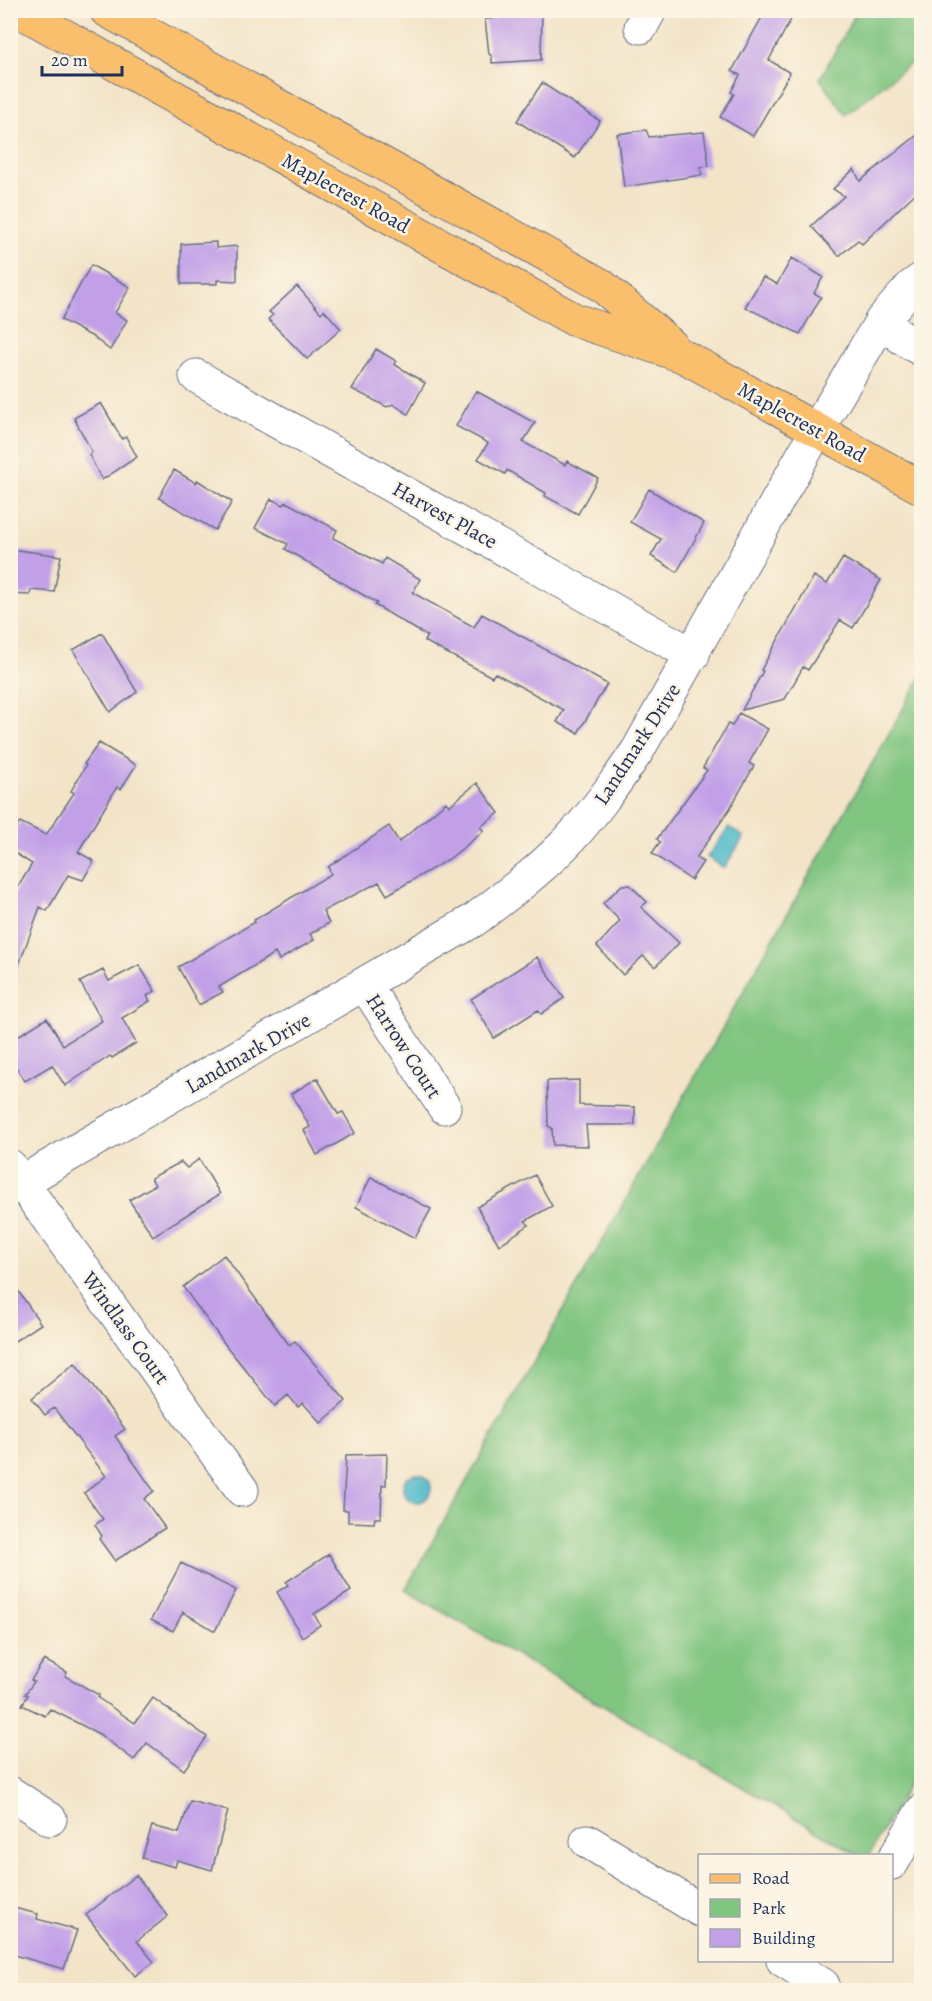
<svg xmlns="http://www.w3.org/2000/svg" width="932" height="2001" font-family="Alegreya,serif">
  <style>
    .green { fill: #80c580; stroke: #4e7a6f; stroke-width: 1.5 }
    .water { fill: #4fb9cb; stroke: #357494; stroke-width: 1.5 }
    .building { fill: #c2a0e8 }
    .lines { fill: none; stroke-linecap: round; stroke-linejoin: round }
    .minor-casing { stroke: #676e83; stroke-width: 35 }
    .major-casing { stroke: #676e83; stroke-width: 35 }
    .minor { stroke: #fff; stroke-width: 33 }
    .major { stroke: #f9bf6d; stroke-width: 33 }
    .labels { text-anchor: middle; stroke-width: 5; stroke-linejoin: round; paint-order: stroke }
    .street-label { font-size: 21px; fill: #1b2f5e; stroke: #fcf5e5 }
  </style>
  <rect width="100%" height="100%" fill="#fcf5e5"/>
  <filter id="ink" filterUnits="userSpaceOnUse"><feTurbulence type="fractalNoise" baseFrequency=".0167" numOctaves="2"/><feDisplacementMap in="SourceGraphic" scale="12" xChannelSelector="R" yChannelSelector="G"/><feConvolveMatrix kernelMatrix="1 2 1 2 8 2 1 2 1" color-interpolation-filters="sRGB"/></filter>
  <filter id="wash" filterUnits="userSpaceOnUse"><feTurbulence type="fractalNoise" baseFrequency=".008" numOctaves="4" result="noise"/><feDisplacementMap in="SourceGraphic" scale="24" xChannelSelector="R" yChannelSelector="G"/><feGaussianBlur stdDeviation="1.35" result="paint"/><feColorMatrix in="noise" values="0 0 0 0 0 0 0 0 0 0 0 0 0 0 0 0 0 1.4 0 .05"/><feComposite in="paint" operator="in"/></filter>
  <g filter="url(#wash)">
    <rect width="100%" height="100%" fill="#f3e4c8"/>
    <path class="green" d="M 857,11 L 921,11 L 921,55 L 846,115 L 820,79 Z
      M 921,677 L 921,1762 L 869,1855 L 860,1856 L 405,1590 Z"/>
    <path class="water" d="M 729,827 L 744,837 L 724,868 L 707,857 Z
      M403 1488a14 14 0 1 1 28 0a14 14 0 1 1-28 0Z"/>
    <g id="blocks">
      <path class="building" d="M 496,10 L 542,10 L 541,60 L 492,63 L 492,56 L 489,54 L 485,19 L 496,18 Z
        M 766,10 L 796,10 L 769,60 L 790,73 L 753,136 L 720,117 L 734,94 L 731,92 L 740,75 L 732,71 Z
        M 542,83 L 600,121 L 575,158 L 517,121 Z
        M 646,130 L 649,137 L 704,132 L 709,166 L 700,167 L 702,175 L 624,187 L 617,134 Z
        M 921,132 L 921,188 L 862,244 L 858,240 L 839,256 L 811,226 L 844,196 L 833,189 L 854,169 L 860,181 Z
        M 216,242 L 216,248 L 237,246 L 237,281 L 217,280 L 217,284 L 181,284 L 181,244 Z
        M 792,258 L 823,277 L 814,293 L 821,297 L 800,334 L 745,307 L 763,277 L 777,284 Z
        M 91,265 L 130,287 L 115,313 L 127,320 L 110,350 L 93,337 L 61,320 Z
        M 297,286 L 321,313 L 324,310 L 341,329 L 307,359 L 268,319 L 273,315 L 269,312 Z
        M 376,349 L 396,361 L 394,364 L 425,383 L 408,414 L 393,404 L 387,407 L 352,389 Z
        M 476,391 L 535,423 L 523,442 L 565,465 L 567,461 L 598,478 L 578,514 L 545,496 L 546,493 L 507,470 L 505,474 L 478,459 L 488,443 L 456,426 Z
        M 101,403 L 122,439 L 126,437 L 137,457 L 102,480 L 89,455 L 92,452 L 74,418 Z
        M 174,470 L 196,483 L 197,480 L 232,502 L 215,530 L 159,498 Z
        M 649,489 L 704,523 L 677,572 L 651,556 L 661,539 L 630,522 Z
        M 271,499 L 284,505 L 286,502 L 337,530 L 333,538 L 382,564 L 385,558 L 420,579 L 413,593 L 474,627 L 482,614 L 607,684 L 578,733 L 557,722 L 564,710 L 495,673 L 492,677 L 424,641 L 427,636 L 375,605 L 377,603 L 285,549 L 288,544 L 255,528 Z
        M 10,549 L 61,556 L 54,592 L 31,590 L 30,595 L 10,594 Z
        M 843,558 L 881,580 L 853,628 L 840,620 L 808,670 L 803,667 L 785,699 L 742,710 L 763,671 L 761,670 L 814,576 L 827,584 Z
        M 102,633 L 137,692 L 110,712 L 73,650 Z
        M 739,713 L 768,729 L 749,763 L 754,766 L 729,810 L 696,858 L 703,862 L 691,880 L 652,853 L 660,842 L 657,839 L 707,770 L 703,768 L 728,724 L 732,726 Z
        M 99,743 L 136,765 L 121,789 L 117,787 L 78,852 L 94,861 L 83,880 L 68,875 L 47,911 L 40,907 L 13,981 L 10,981 L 10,900 L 32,864 L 10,850 L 10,839 L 20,822 L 46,835 L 74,793 L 71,791 L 86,765 L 84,764 Z
        M 477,783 L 499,813 L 480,827 L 484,831 L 449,859 L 387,895 L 379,882 L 323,911 L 329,923 L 310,934 L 314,940 L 279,960 L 275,953 L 219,987 L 223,992 L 199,1005 L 178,967 L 255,922 L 254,920 L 331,874 L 328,867 L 389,826 L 399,842 L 446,802 L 449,806 Z
        M 622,885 L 630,885 L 647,902 L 641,907 L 679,943 L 655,967 L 643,956 L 623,975 L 597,946 L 620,921 L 603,903 Z
        M 537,957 L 564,998 L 541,1014 L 538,1010 L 494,1038 L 471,999 Z
        M 139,965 L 155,991 L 147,996 L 150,1001 L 122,1018 L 136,1043 L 112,1058 L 110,1056 L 65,1086 L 52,1065 L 25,1081 L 10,1058 L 10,1041 L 47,1018 L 63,1045 L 102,1021 L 80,982 L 103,970 L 109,981 Z
        M 317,1078 L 338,1114 L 343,1112 L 355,1133 L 317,1155 L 304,1130 L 310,1127 L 291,1094 Z
        M 579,1080 L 579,1105 L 635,1107 L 635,1125 L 586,1125 L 588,1146 L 553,1145 L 552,1128 L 548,1126 L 547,1081 Z
        M 199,1159 L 220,1194 L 153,1236 L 129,1200 L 155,1185 L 151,1178 L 181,1162 L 187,1168 Z
        M 535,1175 L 552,1206 L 525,1221 L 529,1225 L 499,1245 L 477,1207 Z
        M 371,1177 L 431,1209 L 415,1238 L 356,1207 Z
        M 224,1255 L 289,1345 L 295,1341 L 346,1401 L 321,1423 L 303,1403 L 298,1407 L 288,1395 L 275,1406 L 227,1347 L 183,1287 Z
        M 10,1279 L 41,1324 L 10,1344 Z
        M 75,1363 L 125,1429 L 115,1436 L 154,1491 L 144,1499 L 165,1528 L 115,1561 L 99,1539 L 102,1536 L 95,1525 L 103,1519 L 84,1493 L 106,1476 L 54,1408 L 45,1415 L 32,1398 Z
        M 387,1454 L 386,1485 L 382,1485 L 381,1518 L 375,1518 L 374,1523 L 348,1522 L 348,1510 L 343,1510 L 346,1455 Z
        M 329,1554 L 351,1591 L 314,1614 L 320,1625 L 302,1637 L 277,1592 L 288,1585 L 286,1582 Z
        M 181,1563 L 236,1590 L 215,1631 L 183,1612 L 173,1631 L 151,1620 Z
        M 44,1660 L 67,1672 L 65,1676 L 99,1695 L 98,1698 L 135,1723 L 153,1698 L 207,1737 L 184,1770 L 147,1743 L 134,1760 L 99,1734 L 50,1709 L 45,1716 L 22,1705 L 28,1695 L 25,1694 L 34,1682 L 31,1680 Z
        M 190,1801 L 228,1811 L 212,1870 L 177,1860 L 175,1867 L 142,1858 L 152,1826 L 179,1833 Z
        M 136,1875 L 168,1916 L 137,1941 L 154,1962 L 135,1976 L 86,1915 Z
        M 10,1907 L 38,1914 L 37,1919 L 77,1930 L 64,1969 L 10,1954 Z"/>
    </g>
  </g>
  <g filter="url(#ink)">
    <use href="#blocks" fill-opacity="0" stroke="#676e83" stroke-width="1.5"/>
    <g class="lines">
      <g class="minor-casing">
        <path id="minor" d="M 641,27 L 650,10
          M 882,320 L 901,337 L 922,350
          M 196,376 L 693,655
          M 365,985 L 444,1107
          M 10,1166 L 242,1490
          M 10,1189 L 474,920 C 506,896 539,871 567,842 C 594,814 616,782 638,750 L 817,430 L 882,320 L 912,286 L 922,279
          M 10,1793 L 50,1819
          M 587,1841 L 700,1910
          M 892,1863 L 922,1811
          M 783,1960 L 823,1985"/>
      </g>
      <g class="major-casing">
        <path id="major" d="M 18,10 L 575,320 L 683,356 L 922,488
          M 106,10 L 601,285 L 671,345"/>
      </g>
      <use href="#minor" class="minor"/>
      <use href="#major" class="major"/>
    </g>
  </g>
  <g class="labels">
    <g class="street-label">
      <text transform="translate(346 193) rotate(29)" y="7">Maplecrest Road</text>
      <text transform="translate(802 422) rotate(29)" y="7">Maplecrest Road</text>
      <text transform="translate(445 515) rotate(29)" y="7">Harvest Place</text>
      <text transform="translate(637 744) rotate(-57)" y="7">Landmark Drive</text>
      <text transform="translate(404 1046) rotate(57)" y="7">Harrow Court</text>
      <text transform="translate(248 1053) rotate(-30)" y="7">Landmark Drive</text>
      <text transform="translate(126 1328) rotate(54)" y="7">Windlass Court</text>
    </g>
  </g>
  <rect width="932" height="2001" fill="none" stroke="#fcf5e5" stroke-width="36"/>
  <rect x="698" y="1854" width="195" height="108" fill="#fcf5e5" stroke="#a2a6af" stroke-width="1.5"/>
  <rect x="710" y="1874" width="30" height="9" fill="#f9bf6d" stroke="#a2a6af" stroke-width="1.5"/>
  <text x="752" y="1884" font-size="18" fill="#1b2f5e">Road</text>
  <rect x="710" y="1899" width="30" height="18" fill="#80c580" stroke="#a2a6af" stroke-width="1.5"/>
  <text x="752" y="1914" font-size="18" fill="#1b2f5e">Park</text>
  <rect x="710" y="1929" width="30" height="18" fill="#c2a0e8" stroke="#a2a6af" stroke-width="1.5"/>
  <text x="752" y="1944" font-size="18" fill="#1b2f5e">Building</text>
  <path d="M42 66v9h80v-9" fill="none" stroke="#1b2f5e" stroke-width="3"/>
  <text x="51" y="66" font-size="18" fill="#1b2f5e" stroke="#fcf5e5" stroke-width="4.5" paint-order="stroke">20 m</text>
</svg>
